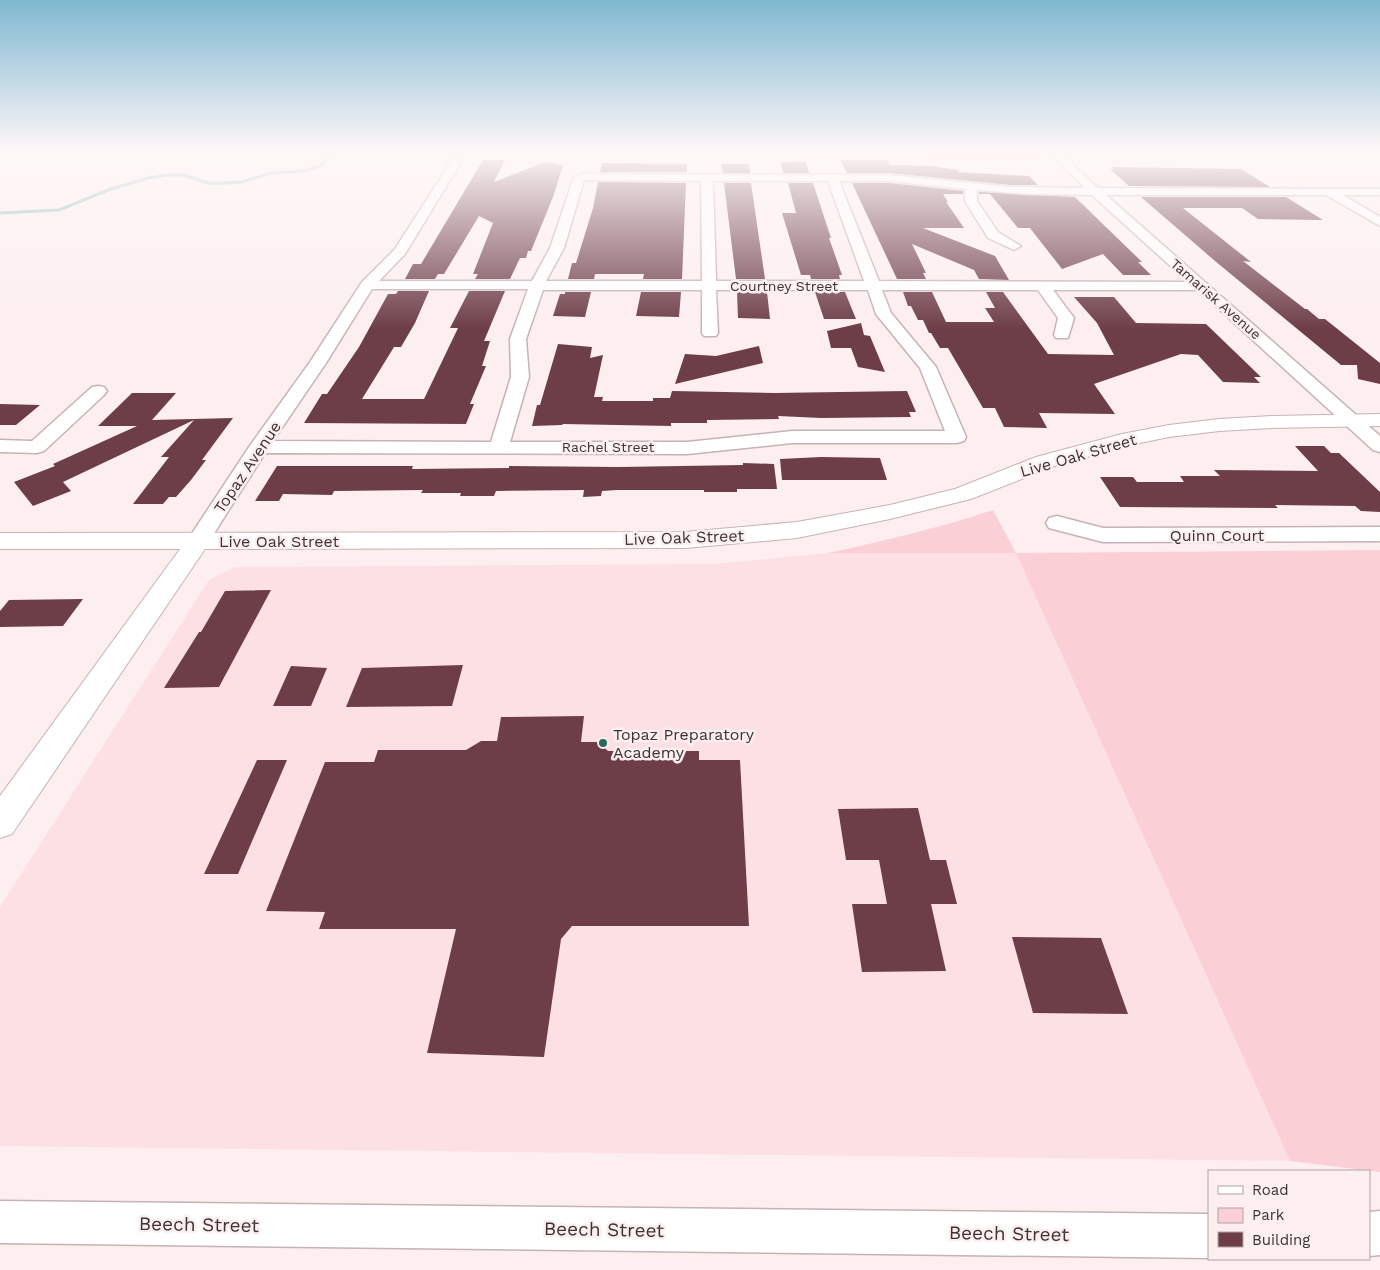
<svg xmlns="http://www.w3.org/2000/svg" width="1380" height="1270" font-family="'Work Sans',sans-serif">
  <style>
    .built { fill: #fce0e4 }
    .green { fill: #fbcfd6 }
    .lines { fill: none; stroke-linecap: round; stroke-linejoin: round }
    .stream { stroke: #83bfaf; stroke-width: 3 }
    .building { fill: #6e3e48 }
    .minor-casing { stroke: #c5b3b5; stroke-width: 3 }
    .tertiary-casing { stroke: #c5b3b5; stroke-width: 2 }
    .minor { fill: #fff; fill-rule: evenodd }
    .tertiary { fill: #fff; fill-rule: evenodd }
    .poi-dot { fill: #286b5c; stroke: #fdeef0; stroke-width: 2 }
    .labels { text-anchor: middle; stroke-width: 5; stroke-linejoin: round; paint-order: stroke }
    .far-street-label { font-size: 14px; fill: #3b3435; stroke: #fdeef0 }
    .street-label { font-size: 16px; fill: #3b3435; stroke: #fdeef0 }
    .poi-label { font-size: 16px; fill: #3b3435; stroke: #fdeef0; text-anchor: start }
    .near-street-label { font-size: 19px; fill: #3b3435; stroke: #fdeef0 }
  </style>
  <rect width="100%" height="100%" fill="#fdeef0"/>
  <path class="built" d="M 828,553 L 1016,553 L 1290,1161 L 0,1146 L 0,907 L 209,580 L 234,567 L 714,564 Z"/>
  <path class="green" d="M 472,151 L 1033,151 L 1042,160 L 468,158 Z
    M 993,510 L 1016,553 L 1380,550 L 1380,1172 L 1290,1161 L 1016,553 L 828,553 C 884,541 939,528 993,510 Z"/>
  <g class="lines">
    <path class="stream" d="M 0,213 L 59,210 L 111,189 L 148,178 L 166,175 L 184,175 L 208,183 L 225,183 L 242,182 L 271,173 L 304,171 L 322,165 L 332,154 L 339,151"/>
  </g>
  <path class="building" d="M 483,160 L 505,160 L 494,182 L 545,162 L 563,165 L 553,197 L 531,251 L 528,251 L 526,258 L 520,258 L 510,279 L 475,279 L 478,274 L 473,274 L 493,223 L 479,216 L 444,274 L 438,274 L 435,279 L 405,279 L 413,264 L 421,264 Z
    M 840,160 L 888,160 L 889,165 L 937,166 L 937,167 L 959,170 L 958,172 L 1029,176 L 1038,185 L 1011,185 L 890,173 L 847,173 Z
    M 787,162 L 806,162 L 809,173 L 784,173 L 780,163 Z
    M 602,163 L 687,164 L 687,172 L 600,172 Z
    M 721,164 L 749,164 L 750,173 L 723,173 Z
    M 1112,167 L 1241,169 L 1270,187 L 1129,186 L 1110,169 L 1114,169 Z
    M 598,182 L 686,183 L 682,279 L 643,279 L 644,274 L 595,274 L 594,279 L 568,279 L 572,263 L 576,263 L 593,208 Z
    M 724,183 L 751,183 L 765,279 L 736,279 Z
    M 788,183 L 813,183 L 831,238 L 829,238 L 842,275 L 839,275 L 840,279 L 811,279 L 810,275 L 801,275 L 782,213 L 796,213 Z
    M 852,183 L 890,183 L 963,191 L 963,194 L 943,194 L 948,202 L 946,202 L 964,228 L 923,228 L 995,256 L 1009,280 L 979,279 L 974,270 L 912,244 L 926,273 L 923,273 L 926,279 L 897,279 Z
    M 979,192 L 1075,197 L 1142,262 L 1138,262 L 1151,275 L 1123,275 L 1103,254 L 1062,269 L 1030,228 L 1018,228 L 990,194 L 979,194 Z
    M 1141,197 L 1286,197 L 1323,220 L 1258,219 L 1242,208 L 1183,208 L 1251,262 L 1243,261 L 1305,309 L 1307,309 L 1319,319 L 1325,319 L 1380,363 L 1380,384 L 1358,379 L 1357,365 L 1341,365 L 1215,261 Z
    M 398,291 L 429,291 L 415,323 L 401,347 L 394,347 L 362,399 L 424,399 L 458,328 L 450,328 L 469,291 L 505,291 L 484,341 L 490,341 L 482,366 L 486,366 L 470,404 L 474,404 L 466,424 L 304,423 L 322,394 L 327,394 L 359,347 L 388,294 L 396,294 Z
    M 565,292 L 591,292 L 585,317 L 553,316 L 560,294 L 565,294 Z
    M 641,292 L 681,292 L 679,317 L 636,316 Z
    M 737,292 L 767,292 L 770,319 L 738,318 Z
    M 815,292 L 845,292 L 856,319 L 824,319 Z
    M 903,292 L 932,292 L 946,322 L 994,322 L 985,308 L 995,308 L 986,292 L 1003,292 L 1048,354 L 1114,355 L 1097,323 L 1074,297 L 1114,297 L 1136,323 L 1206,324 L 1261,377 L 1254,377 L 1260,383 L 1223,382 L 1198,355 L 1181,354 L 1094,384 L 1115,414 L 1039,413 L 1047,428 L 1004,427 L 995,408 L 983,408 L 948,348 L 940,348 L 931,333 L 929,333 L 923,320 L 918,320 L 911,306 L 908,306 Z
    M 861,323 L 864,335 L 870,336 L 885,372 L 858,367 L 851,348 L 831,348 L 827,331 Z
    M 558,344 L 592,347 L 590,358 L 603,355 L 594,397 L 603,397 L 602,401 L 653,401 L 653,398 L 670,398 L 672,391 L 774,393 L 907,391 L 916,412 L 909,412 L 911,417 L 821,418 L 778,416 L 779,419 L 707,420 L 707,423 L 671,423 L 671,426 L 563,424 L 562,425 L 532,426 L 537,405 L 540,405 Z
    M 759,346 L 763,363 L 675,384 L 685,354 L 716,356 Z
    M 132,393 L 176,393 L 152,420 L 233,418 L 202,460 L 206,460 L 191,480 L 176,497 L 169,497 L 163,504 L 133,504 L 169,457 L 161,457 L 194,420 L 63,482 L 71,491 L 33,506 L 14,482 L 55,466 L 53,464 L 137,426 L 98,426 Z
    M 0,404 L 40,405 L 16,425 L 0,425 Z
    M 1295,446 L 1324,446 L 1331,453 L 1339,453 L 1380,492 L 1380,512 L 1361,511 L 1355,506 L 1275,505 L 1278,508 L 1120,507 L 1100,477 L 1133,477 L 1137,482 L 1184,482 L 1180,476 L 1220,476 L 1214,470 L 1318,471 Z
    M 821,457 L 880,458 L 887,480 L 782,480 L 780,459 Z
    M 743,463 L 774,464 L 777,489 L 737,489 L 737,492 L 704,492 L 704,490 L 617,490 L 602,491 L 601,496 L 583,497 L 584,490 L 496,491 L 494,496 L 460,496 L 461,493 L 421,493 L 423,490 L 334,491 L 332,495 L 283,494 L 279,501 L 255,501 L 277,466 L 413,466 L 412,469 L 509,468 L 509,466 L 619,467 L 743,465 Z
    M 271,590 L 219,687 L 164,688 L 199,632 L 201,632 L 225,591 Z
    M 83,599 L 63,626 L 0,627 L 0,611 L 9,600 Z
    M 463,665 L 452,706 L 346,707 L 362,668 Z
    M 291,666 L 327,668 L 311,706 L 273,706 Z
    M 584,716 L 581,742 L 598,742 L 608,751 L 699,751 L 699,760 L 740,760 L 749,926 L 572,926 L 561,939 L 544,1057 L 427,1053 L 456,929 L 319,929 L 325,912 L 266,911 L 325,762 L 374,762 L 378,750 L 466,750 L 481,741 L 497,741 L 501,717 Z
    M 257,760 L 287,760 L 238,874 L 204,874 Z
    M 918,808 L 930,860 L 946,860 L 957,904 L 931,904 L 946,971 L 862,972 L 852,904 L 887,904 L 879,860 L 846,860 L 838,809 Z
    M 1012,937 L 1101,938 L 1128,1014 L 1033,1013 Z"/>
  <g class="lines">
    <g class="minor-casing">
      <path id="minor" d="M 1047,151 L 1058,151 L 1098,188 L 1380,189 L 1380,195 L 1343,195 L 1380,217 L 1380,226 L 1326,195 L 1106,195 L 1380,436 L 1380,452 L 1373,450 L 1198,290 L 1053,290 L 1074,318 L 1068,338 L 1056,338 L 1054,335 L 1058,318 L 1038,290 L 882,290 L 891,313 L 936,367 L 966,437 L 964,441 L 957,443 L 792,443 L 687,454 L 265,453 L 206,546 L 198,548 L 190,546 L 187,541 L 249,447 L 310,362 L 362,282 L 395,249 L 454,157 L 458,156 L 463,159 L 405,254 L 379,281 L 532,281 L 550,248 L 574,177 L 580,174 L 890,175 L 1011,187 L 1085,188 ZM 584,180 L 701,181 L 702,281 L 546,281 L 564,248 ZM 713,181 L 828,181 L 864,281 L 716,281 ZM 839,181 L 890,181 L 965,189 L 965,201 L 988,238 L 1014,250 L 1021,246 L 998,232 L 977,201 L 977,190 L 1028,194 L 1092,195 L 1188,282 L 879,281 ZM 372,289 L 528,289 L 510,339 L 511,377 L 491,442 L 273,441 L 326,363 ZM 543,290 L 702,290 L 702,333 L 704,336 L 716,336 L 718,333 L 716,290 L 868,290 L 876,314 L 920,368 L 945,431 L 792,431 L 687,442 L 510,442 L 529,377 L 526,339 Z
        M 98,386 L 104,387 L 107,391 L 104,395 L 44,451 L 37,453 L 0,452 L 0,440 L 32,441 L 92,387 Z
        M 1057,516 L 1103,528 L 1380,527 L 1380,541 L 1103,542 L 1049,528 L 1046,523 L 1049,518 Z
        M 0,1201 L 1209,1214 L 1209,1258 L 0,1243 Z
        M 1380,1211 L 1380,1255 L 1369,1256 L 1369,1212 Z"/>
    </g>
    <g class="tertiary-casing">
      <path id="tertiary" d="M 1380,414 L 1380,426 L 1272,428 L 1219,431 L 1169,437 L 1125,446 L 1052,467 L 971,499 L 890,519 L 797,538 L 685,548 L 205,549 L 12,834 L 0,838 L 0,796 L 180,549 L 0,549 L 0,533 L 685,532 L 797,522 L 890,505 L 955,489 L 1036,457 L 1122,434 L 1169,425 L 1219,419 L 1272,416 Z"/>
    </g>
    <use href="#minor" class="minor"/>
    <use href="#tertiary" class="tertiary"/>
  </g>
  <linearGradient id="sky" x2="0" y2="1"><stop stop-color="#7fb8d1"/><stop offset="0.46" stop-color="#fef7f8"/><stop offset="1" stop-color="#fef7f8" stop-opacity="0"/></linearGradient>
  <rect width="1380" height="329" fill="url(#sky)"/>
  <circle class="poi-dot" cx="603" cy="743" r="5"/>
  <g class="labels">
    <g class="far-street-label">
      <text x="784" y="291">Courtney Street</text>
      <text transform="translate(1216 299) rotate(41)" y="5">Tamarisk Avenue</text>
      <text x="608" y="452">Rachel Street</text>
    </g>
    <g class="street-label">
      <text transform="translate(1078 455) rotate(-16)" y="6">Live Oak Street</text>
      <text transform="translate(247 467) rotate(-56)" y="6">Topaz Avenue</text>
      <text x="1217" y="541">Quinn Court</text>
      <text transform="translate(684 537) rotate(-2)" y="6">Live Oak Street</text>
      <text x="279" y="547">Live Oak Street</text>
    </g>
    <g class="poi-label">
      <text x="613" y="740">Topaz Preparatory<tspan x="613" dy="18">Academy</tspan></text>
    </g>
    <g class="near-street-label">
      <text transform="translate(199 1224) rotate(1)" y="7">Beech Street</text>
      <text transform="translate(604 1229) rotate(1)" y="7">Beech Street</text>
      <text transform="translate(1009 1233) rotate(1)" y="7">Beech Street</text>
    </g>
  </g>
  <rect x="1208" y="1170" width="162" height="90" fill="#fdeef0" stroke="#afa4a5"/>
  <rect x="1218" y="1186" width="25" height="8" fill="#ffffff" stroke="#afa4a5"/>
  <text x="1252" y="1195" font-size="15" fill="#3b3435">Road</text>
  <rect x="1218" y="1208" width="25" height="15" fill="#fbcfd6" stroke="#afa4a5"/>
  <text x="1252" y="1220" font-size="15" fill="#3b3435">Park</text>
  <rect x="1218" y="1232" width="25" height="15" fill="#6e3e48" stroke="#afa4a5"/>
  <text x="1252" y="1245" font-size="15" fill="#3b3435">Building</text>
</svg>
